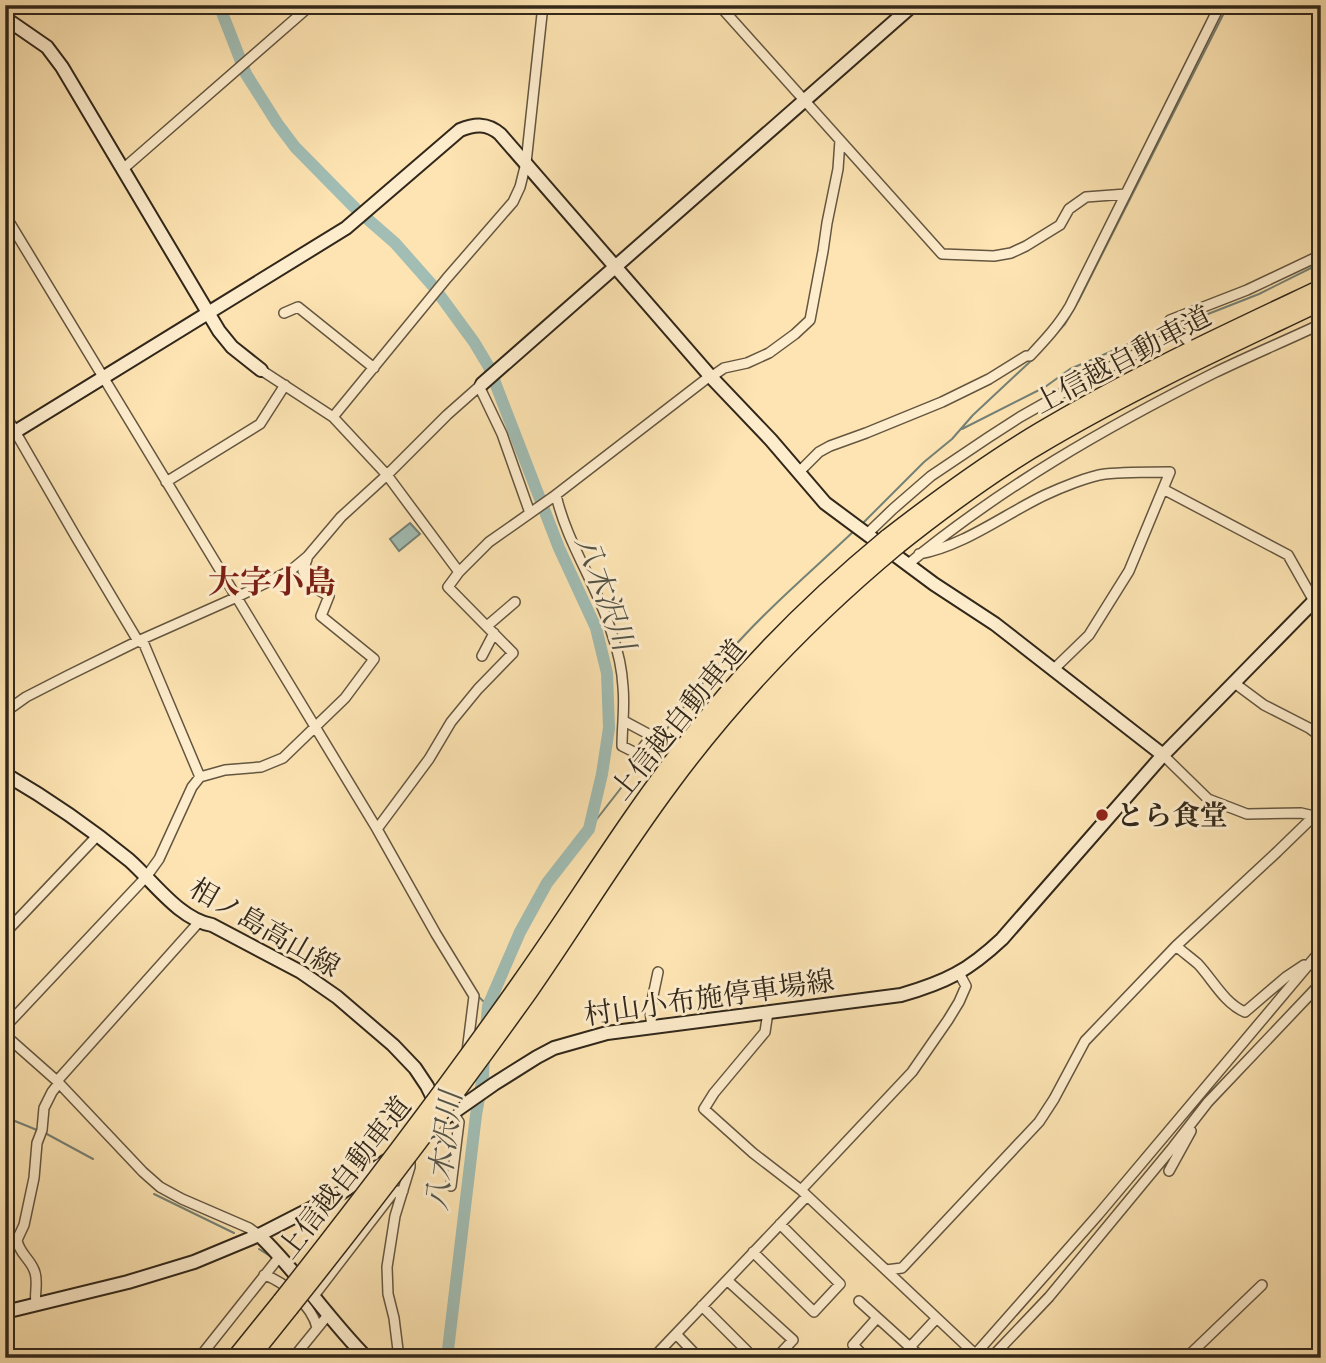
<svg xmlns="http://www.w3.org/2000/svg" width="1326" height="1363" font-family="'Libre Bodoni','Noto Serif JP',serif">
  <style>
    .water { fill: #a1bdb4; stroke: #748176; stroke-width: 2 }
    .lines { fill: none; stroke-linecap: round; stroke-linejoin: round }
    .stream { stroke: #748176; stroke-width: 2 }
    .river { stroke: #a1bdb4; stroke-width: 12 }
    .street-casing { stroke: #645640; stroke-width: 12 }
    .secondary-casing { stroke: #31271a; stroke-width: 16 }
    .highway-casing { stroke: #31271a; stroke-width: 19 }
    .street { stroke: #feedcd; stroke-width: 9 }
    .secondary { stroke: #feedcd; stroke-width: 12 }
    .highway { stroke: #fde4b2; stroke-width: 16 }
    .highway-bridge-casing { stroke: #31271a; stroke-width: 19; stroke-linecap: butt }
    .highway-bridge { stroke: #fde4b2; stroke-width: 16 }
    .poi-dot { fill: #8f2418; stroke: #feedcd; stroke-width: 2.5 }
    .labels { text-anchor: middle; stroke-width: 6; stroke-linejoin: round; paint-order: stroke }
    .street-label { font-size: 28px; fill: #31271a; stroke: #feedcd }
    .poi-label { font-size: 28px; font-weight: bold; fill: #31271a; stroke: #feedcd; text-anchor: start }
    .water-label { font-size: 30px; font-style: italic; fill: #535448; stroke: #feedcd }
    .quarter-label { font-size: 32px; font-weight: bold; fill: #7a1f14; stroke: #feedcd }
  </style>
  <rect width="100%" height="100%" fill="#fde4b2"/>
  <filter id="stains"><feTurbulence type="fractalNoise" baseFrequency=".00286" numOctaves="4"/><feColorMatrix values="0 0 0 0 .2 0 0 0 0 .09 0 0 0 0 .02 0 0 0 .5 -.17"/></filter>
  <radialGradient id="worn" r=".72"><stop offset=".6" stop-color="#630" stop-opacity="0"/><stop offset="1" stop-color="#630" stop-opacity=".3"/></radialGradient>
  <path class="water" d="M 410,523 L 420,534 L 399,551 L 390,539 Z"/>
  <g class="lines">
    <path class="stream" d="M 1180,325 L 1259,294 L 1321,263
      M 1040,351 L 1065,324 L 1079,300 L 1228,5
      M 962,429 L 1045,387 L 1070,369 L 1138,340 L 1171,329
      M 862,524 L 924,462 L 952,439 L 973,415 L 1034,358
      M 204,552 L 230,596
      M 650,751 C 676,717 702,682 731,650 C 769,607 813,570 855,530
      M 589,829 L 646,756
      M 438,930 L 450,949
      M 478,996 L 488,1006
      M 5,1117 L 37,1130
      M 45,1133 L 93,1159
      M 154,1194 L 234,1233
      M 259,1249 L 273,1258
      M 279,1265 L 289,1277"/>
    <path class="river" d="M 219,5 L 246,74 L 277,123 L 295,147 L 356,209 L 395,243 L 433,286 L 474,342 L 489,367 L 559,548 L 596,628 L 607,673 L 609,728 L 602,774 L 589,829 L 547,883 L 520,932 L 488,1006 L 486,1029
      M 447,1358 L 476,1115 L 483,1076 L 484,1051"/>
    <g class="street-casing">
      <path id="street" d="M 719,5 L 942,254 L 994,256 L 1011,253 L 1026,246 L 1060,225 L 1069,209 L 1086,197 L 1126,194
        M 123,169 L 311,5
        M 5,215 L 377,829 L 436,934 L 474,996 L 467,1052
        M 284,313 L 298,307 L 374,368
        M 1187,340 L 1170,320 L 1247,290 L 1321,255
        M 261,370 L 333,417 L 387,475 L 459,572
        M 711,377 L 724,368 L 747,363 L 769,353 L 795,334 L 810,320 L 823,251 L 827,223 L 838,169 L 840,140
        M 479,386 L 502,434 L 530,513
        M 5,414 L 76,537 L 138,641 L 144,644 L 200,777 L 192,787 L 159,859 L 146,877 L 5,1027
        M 333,417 L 447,278 L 513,202 L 520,187 L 526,163 L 543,5
        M 798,473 L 819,452 L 830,446 L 866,433 L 942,402 L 989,379 L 1026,356 L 1030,356 C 1045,340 1059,325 1070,306 L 1220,5
        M 166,482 L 260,424 L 285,385
        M 1163,489 L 1288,555 L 1314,601 L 1321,606
        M 556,495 C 567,544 598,586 612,634 C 618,651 622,669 623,687 C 625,707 622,726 622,746 L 638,754 L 652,736 L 624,721
        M 867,534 L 893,509 L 931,476 L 989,437 L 1020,417 L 1096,374 L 1180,332
        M 919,554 C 962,547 1005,514 1045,495 C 1060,488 1089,476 1105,474 C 1126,472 1149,472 1170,472 L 1129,571 L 1089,635 L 1054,669
        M 907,565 C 1000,488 1106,427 1214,373 C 1249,356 1285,341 1321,324
        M 487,626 L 515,602
        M 482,656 L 494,633
        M 1233,682 L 1264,705 L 1309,728 L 1321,737
        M 5,712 L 26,697 L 67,676 L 138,641 L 237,597 L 290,571 L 308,556 L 341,517 L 387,475 L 447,415 L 482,384
        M 642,749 L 658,760
        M 1163,755 L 1208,799 L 1247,814 L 1301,813 L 1314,816
        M 200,777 L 225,770 L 261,767 L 283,758 L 345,698 L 374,659 L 321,616 L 329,596 L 312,586 L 303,571 L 307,559
        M 377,829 L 429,759 L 451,722 L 478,689 L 513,653 L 448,587 L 459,572 L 489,542 L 553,497 L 710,376
        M 5,933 L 97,836
        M 1176,946 C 1183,952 1191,958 1198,964 C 1213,980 1224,1003 1245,1012 L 1286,977 L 1304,965
        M 768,1012 L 765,1032 L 714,1093 L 704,1109 L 753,1153 L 801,1190 L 975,1354
        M 652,1028 L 650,1010 L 658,972
        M 5,1035 L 57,1081 L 143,1172 L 160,1187 L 182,1199 L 249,1228 L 259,1235
        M 57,1081 L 199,922
        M 1169,1171 L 1191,1131
        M 451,1186 L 459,1122 L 453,1113
        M 801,1190 L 912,1072 L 948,1020 L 959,1002 L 966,986 L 959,973
        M 753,1252 L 814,1312 L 840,1284 L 780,1224
        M 886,1270 L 902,1268 L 1039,1122 L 1054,1099 L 1085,1041 L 1176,946 L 1277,852 L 1314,816 L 1321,815
        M 264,1275 C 284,1281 313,1307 317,1328
        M 728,1281 L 793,1340 L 776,1358
        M 313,1297 L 392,1194 L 397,1191 L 403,1191
        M 859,1301 L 922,1358
        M 36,1304 C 34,1293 39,1280 34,1270 C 30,1259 19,1253 17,1240 L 24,1225 L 34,1178 L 37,1143 L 42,1130 L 44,1108 L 52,1092 L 59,1083
        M 702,1306 L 754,1358
        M 676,1334 L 699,1358
        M 910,1347 L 936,1319
        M 199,1358 L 280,1256
        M 293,1358 L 328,1315
        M 399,1358 L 394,1318 L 388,1294 L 387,1267 L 395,1216 L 410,1167 L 410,1155
        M 653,1358 L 807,1196
        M 866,1358 L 853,1345 L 877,1318
        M 972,1358 L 1098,1215 L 1321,950
        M 991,1358 L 1049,1297 L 1173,1147 L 1208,1102 L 1321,983
        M 1186,1358 L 1262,1285"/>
    </g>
    <g class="secondary-casing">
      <path id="secondary" d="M 5,18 L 47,47 L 62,67 L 219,331 L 232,347 L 261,370
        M 482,384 L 913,5
        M 5,438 L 346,228 L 460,130 C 475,124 487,123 500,134 L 711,377 L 771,440 L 825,503 L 934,584 L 995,624 L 1163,755
        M 5,774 C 48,799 90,828 129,860 C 153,881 179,919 212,925 L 301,972 L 337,997 L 393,1045 L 415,1068 L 427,1086 L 437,1106
        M 434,1126 L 494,1084 L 537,1057 L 554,1048 L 607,1033 L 901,995 C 946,982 968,971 1002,939 L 1163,755 L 1321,594
        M 259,1235 C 298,1272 328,1319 367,1358
        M 5,1312 L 128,1282 L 194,1262 L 259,1235 L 341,1193 L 386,1161"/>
    </g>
    <g class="highway-casing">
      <path id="highway" d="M 887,538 C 936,500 986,463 1040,431 C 1130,377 1226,333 1321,288
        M 897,546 C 946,507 996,470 1050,439 C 1137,388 1229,346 1321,302
        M 235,1358 L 281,1301
        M 250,1358 L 290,1308"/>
    </g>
    <use href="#street" class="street"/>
    <use href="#secondary" class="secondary"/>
    <use href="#highway" class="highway"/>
    <g class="highway-bridge-casing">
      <path id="highway-bridge" d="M 281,1301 C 363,1197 443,1092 519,984 C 575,905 625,822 685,745 C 744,668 812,600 887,538
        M 290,1308 C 372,1205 452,1100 529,992 C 577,923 621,850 672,782 C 737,694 813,616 897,546"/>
    </g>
    <use href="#highway-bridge" class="highway-bridge"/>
  </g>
  <circle class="poi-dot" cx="1102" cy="815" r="7"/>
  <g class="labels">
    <g class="street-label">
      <text transform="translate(1122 359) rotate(-28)" y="10">上信越自動車道</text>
      <text transform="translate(678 719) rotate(-51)" y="10">上信越自動車道</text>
      <text transform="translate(265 927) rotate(30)" y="10">相ノ島高山線</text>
      <text transform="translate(709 997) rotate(-8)" y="10">村山小布施停車場線</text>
      <text transform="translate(344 1177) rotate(-52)" y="10">上信越自動車道</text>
    </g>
    <g class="poi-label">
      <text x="1116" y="825">とら食堂</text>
    </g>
    <g class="water-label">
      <text transform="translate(605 593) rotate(70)" y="10">八木沢川</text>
      <text transform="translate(444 1151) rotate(-83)" y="10">八木沢川</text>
    </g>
    <g class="quarter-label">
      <text x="272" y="593">大字小島</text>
    </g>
  </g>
  <rect width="1326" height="1363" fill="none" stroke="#fde4b2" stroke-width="28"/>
  <rect x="7" y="7" width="1312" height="1349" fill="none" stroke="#31271a" stroke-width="3.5"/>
  <rect x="14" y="14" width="1298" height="1335" fill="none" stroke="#31271a" stroke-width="2"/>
  <rect width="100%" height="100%" filter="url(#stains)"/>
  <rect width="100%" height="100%" fill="url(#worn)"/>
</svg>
